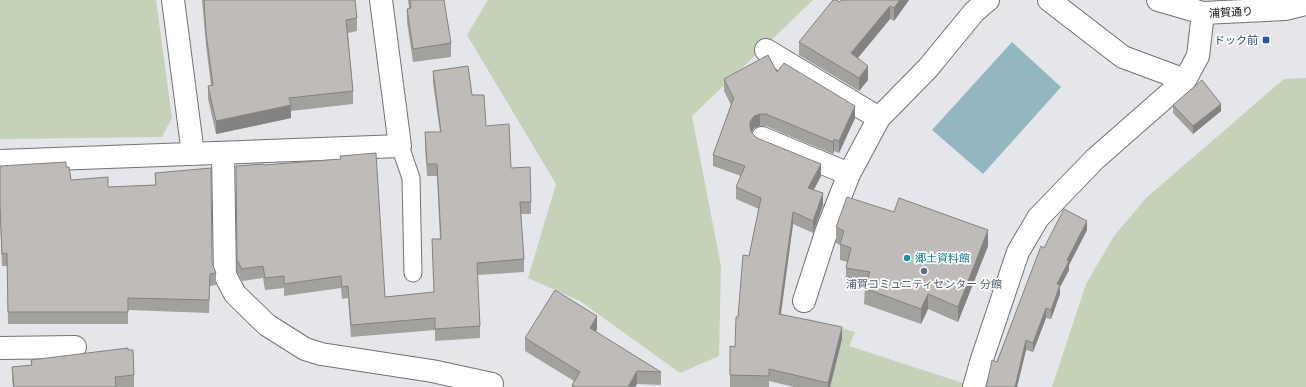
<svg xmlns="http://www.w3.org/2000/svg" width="1306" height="387" font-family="Roboto,'Noto Sans JP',sans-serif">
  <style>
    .green { fill: #c5d2b8 }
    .water { fill: #93b7c0 }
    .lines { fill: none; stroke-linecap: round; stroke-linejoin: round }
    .service-casing { stroke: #707275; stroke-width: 19 }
    .minor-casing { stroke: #707275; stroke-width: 24 }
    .secondary-casing { stroke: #707275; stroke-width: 24 }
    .service { stroke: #fff; stroke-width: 17 }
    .minor { stroke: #fff; stroke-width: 22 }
    .secondary { stroke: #fff; stroke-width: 22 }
    .wall { fill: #a3a19e }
    .shaded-wall { fill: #858381 }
    .building { fill: #bebbb8; stroke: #858381 }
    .transit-dot { fill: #1a4fb4; stroke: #fff; stroke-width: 1.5 }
    .culture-dot { fill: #0f9aa8; stroke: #fff; stroke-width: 1.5 }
    .service-dot { fill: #5c6f8a; stroke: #fff; stroke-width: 1.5 }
    .labels { text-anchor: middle; stroke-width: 3.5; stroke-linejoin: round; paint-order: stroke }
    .street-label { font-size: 11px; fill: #121214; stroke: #fff }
    .transit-label { font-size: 11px; fill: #164399; stroke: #fff; text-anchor: end }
    .culture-label { font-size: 11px; fill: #0d838f; stroke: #fff; text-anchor: start }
    .service-label { font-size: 11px; fill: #4e5e75; stroke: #fff }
  </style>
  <rect width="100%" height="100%" fill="#e4e6ea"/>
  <path class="green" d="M 0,0 L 156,0 L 172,118 L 162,137 L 0,139 Z
    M 488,0 L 813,0 L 692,116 L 721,266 L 719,356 L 680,373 L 580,301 L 528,278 L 556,184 L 467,35 Z
    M 1306,78 L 1306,387 L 1052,387 L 1086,284 L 1114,236 L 1146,198 L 1284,79 Z
    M 807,318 L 855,332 L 849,346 L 966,384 L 965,387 L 798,387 Z"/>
  <path class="water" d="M 1012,42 L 1061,87 L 983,174 L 932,130 Z"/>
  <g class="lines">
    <g class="service-casing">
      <path id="service" d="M 400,146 L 411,178 L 413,273"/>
    </g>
    <g class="minor-casing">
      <path id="minor" d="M 173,0 L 193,154
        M 1049,0 L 1123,57 L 1185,80
        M 766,50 L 879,118
        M 762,138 L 849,174
        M 223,153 L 225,275 L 235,294 L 267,325 L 305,349 L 321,354 L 432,371 L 492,384
        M 0,161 L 400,146 L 381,0
        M 804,301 L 827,230 L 849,174 L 879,118 L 928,68 L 974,12 L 988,0
        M 0,348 L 75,347
        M 974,387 L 982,359 L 1018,252 L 1038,218 L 1095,159 L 1185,80 L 1198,56 L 1203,13"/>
    </g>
    <g class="secondary-casing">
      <path id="secondary" d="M 1158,0 L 1203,13 L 1285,9 L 1306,4"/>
    </g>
    <use href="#service" class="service"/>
    <use href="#minor" class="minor"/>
    <use href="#secondary" class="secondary"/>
  </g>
  <path class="wall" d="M 202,0 L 355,0 L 357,18 L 357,31 L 348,33 L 353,91 L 353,104 L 291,111 L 291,118 L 216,134 L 208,99 L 208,86 L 211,85 L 206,45 Z
    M 408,0 L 444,0 L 451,43 L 451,57 L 413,62 L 407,22 L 407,9 L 409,8 Z
    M 909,0 L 894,21 L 890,19 L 858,58 L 868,80 L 859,91 L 799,55 L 799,42 L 839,2 Z
    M 433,71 L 472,95 L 486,126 L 531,202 L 531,214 L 521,214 L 524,259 L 524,272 L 477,275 L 480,326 L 480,338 L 435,341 L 435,330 L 351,337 L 348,298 L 342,299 L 341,288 L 284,296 L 284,288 L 265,290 L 263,278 L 242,281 L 237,272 L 236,166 L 264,165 L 385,297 L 434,292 L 432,239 L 440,239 L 437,176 L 427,176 L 425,145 L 425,132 L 440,132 L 433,83 Z
    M 777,72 L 855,118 L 839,153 L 834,151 L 833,154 L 766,126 L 760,126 L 754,128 L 751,132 L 757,138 L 821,176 L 814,190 L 823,205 L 813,233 L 793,224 L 781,314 L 842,339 L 830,387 L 794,387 L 769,381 L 769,387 L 730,387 L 730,346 L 735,347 L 738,317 L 749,256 L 759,209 L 736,199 L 736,187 L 741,176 L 713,166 L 713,155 L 731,105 L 724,91 L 724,79 Z
    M 1173,105 L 1221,111 L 1193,134 L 1173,113 Z
    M 0,166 L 66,167 L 71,180 L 108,187 L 155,185 L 155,173 L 212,263 L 216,273 L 216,285 L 210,286 L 209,313 L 128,310 L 128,324 L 8,324 L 7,266 L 2,266 L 0,217 Z
    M 836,227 L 988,246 L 958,322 L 928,309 L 921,324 L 864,304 L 865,287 L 846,283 L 846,268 L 847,262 L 840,260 L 840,245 L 836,243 Z
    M 1087,230 L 1069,265 L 1069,270 L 1060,287 L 1060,294 L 1051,319 L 1046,318 L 1033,352 L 1026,350 L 1017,387 L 986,387 L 1044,248 Z
    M 597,329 L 596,332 L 661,372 L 661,385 L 637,384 L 635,387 L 572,387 L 572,385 L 574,381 L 525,351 L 525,338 Z
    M 128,350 L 134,375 L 134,387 L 13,387 L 12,380 L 12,367 L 31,365 L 31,360 Z"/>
  <path class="shaded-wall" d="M 900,0 L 909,0 L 894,21 L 894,8 Z
    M 890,6 L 890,19 L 851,66 L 851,53 Z
    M 868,66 L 868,80 L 859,91 L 859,78 Z
    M 1221,104 L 1221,111 L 1193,134 L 1193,126 Z
    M 291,105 L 291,118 L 216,134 L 216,121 Z
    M 855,106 L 855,118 L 839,153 L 839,141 Z
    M 760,114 L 760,126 L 754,128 L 750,134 L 750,122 L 754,116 Z
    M 834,139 L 834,151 L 833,154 L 833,142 Z
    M 821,164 L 821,176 L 808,200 L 808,188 Z
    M 823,193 L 823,205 L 813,233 L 813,221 Z
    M 793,212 L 793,224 L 779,326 L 779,314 Z
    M 1087,221 L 1087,230 L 1069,265 L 1069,270 L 1060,287 L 1060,294 L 1051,319 L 1051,310 L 1057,284 L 1067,260 Z
    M 988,230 L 988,246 L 958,322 L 958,307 Z
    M 928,294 L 928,309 L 921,324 L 921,309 Z
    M 1046,308 L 1046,318 L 1033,352 L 1033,343 Z
    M 597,316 L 597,329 L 590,341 L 590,328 Z
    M 842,327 L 842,339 L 830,387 L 828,387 L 828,383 Z
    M 1026,340 L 1026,350 L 1017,387 L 1015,387 Z
    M 637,371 L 637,384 L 635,387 L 628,387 Z"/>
  <path class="building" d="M 204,0 L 355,0 L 357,18 L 346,20 L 353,91 L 289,98 L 291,105 L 216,121 L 208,86 L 213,85 L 206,33 Z
    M 410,0 L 444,0 L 451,43 L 413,49 L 407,9 L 411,8 Z
    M 833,0 L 837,0 L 839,2 L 841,0 L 900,0 L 894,8 L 890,6 L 851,53 L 868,66 L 859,78 L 799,42 Z
    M 768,55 L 777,72 L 784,63 L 855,106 L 839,141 L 834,139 L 833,142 L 766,114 L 760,114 L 754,116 L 750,122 L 750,127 L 752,133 L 757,138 L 821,164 L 808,188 L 823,193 L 813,221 L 793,212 L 779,314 L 842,327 L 828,383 L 769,369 L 769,376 L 730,375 L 730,346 L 735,347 L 736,317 L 738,317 L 743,255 L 749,256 L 761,198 L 736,187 L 745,166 L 713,155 L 733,100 L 734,99 L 724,79 Z
    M 468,66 L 472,95 L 484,95 L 486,126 L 509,124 L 511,168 L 530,167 L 531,202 L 520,202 L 524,259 L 477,263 L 480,326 L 435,329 L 435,318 L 351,325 L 348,286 L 342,287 L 341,276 L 284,284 L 284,276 L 265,278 L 263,266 L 242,269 L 237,260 L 236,166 L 264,164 L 264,165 L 341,159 L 340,156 L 376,153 L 385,297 L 434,292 L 432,239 L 441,239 L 437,164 L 427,164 L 425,132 L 441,132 L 433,71 Z
    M 1202,80 L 1221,104 L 1193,126 L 1173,105 Z
    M 66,162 L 66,167 L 69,167 L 71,180 L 108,177 L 108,187 L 156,185 L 155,173 L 211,168 L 212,263 L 216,273 L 210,274 L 209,300 L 128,298 L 128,312 L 8,312 L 7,253 L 2,254 L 0,205 L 0,166 Z
    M 847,197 L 894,212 L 899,198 L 988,230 L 958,307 L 928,294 L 921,309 L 864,288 L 870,272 L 846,268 L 851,248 L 840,244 L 844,231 L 836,227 Z
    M 1064,209 L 1087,221 L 1067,260 L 1069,261 L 1057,284 L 1060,285 L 1051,310 L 1046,308 L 1033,343 L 1026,340 L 1015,387 L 986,387 L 992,360 L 997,362 L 1041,246 L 1044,248 Z
    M 555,290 L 597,316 L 590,328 L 661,372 L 637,371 L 628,387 L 574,387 L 575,387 L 572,385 L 580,372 L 525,338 Z
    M 128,348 L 128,350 L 133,350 L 134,375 L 115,377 L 116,387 L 14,387 L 12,367 L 32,365 L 31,360 Z"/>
  <rect class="transit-dot" x="1262" y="36" width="8" height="8" rx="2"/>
  <circle class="culture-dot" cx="907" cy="258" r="4"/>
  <circle class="service-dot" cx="924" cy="271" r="4"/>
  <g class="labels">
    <g class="street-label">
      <text transform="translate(1231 12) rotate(-3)" y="4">浦賀通り</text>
    </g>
    <g class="transit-label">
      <text x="1258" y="44">ドック前</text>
    </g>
    <g class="culture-label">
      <text x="915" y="262">郷土資料館</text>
    </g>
    <g class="service-label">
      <text x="924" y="288">浦賀コミュニティセンター 分館</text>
    </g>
  </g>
</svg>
